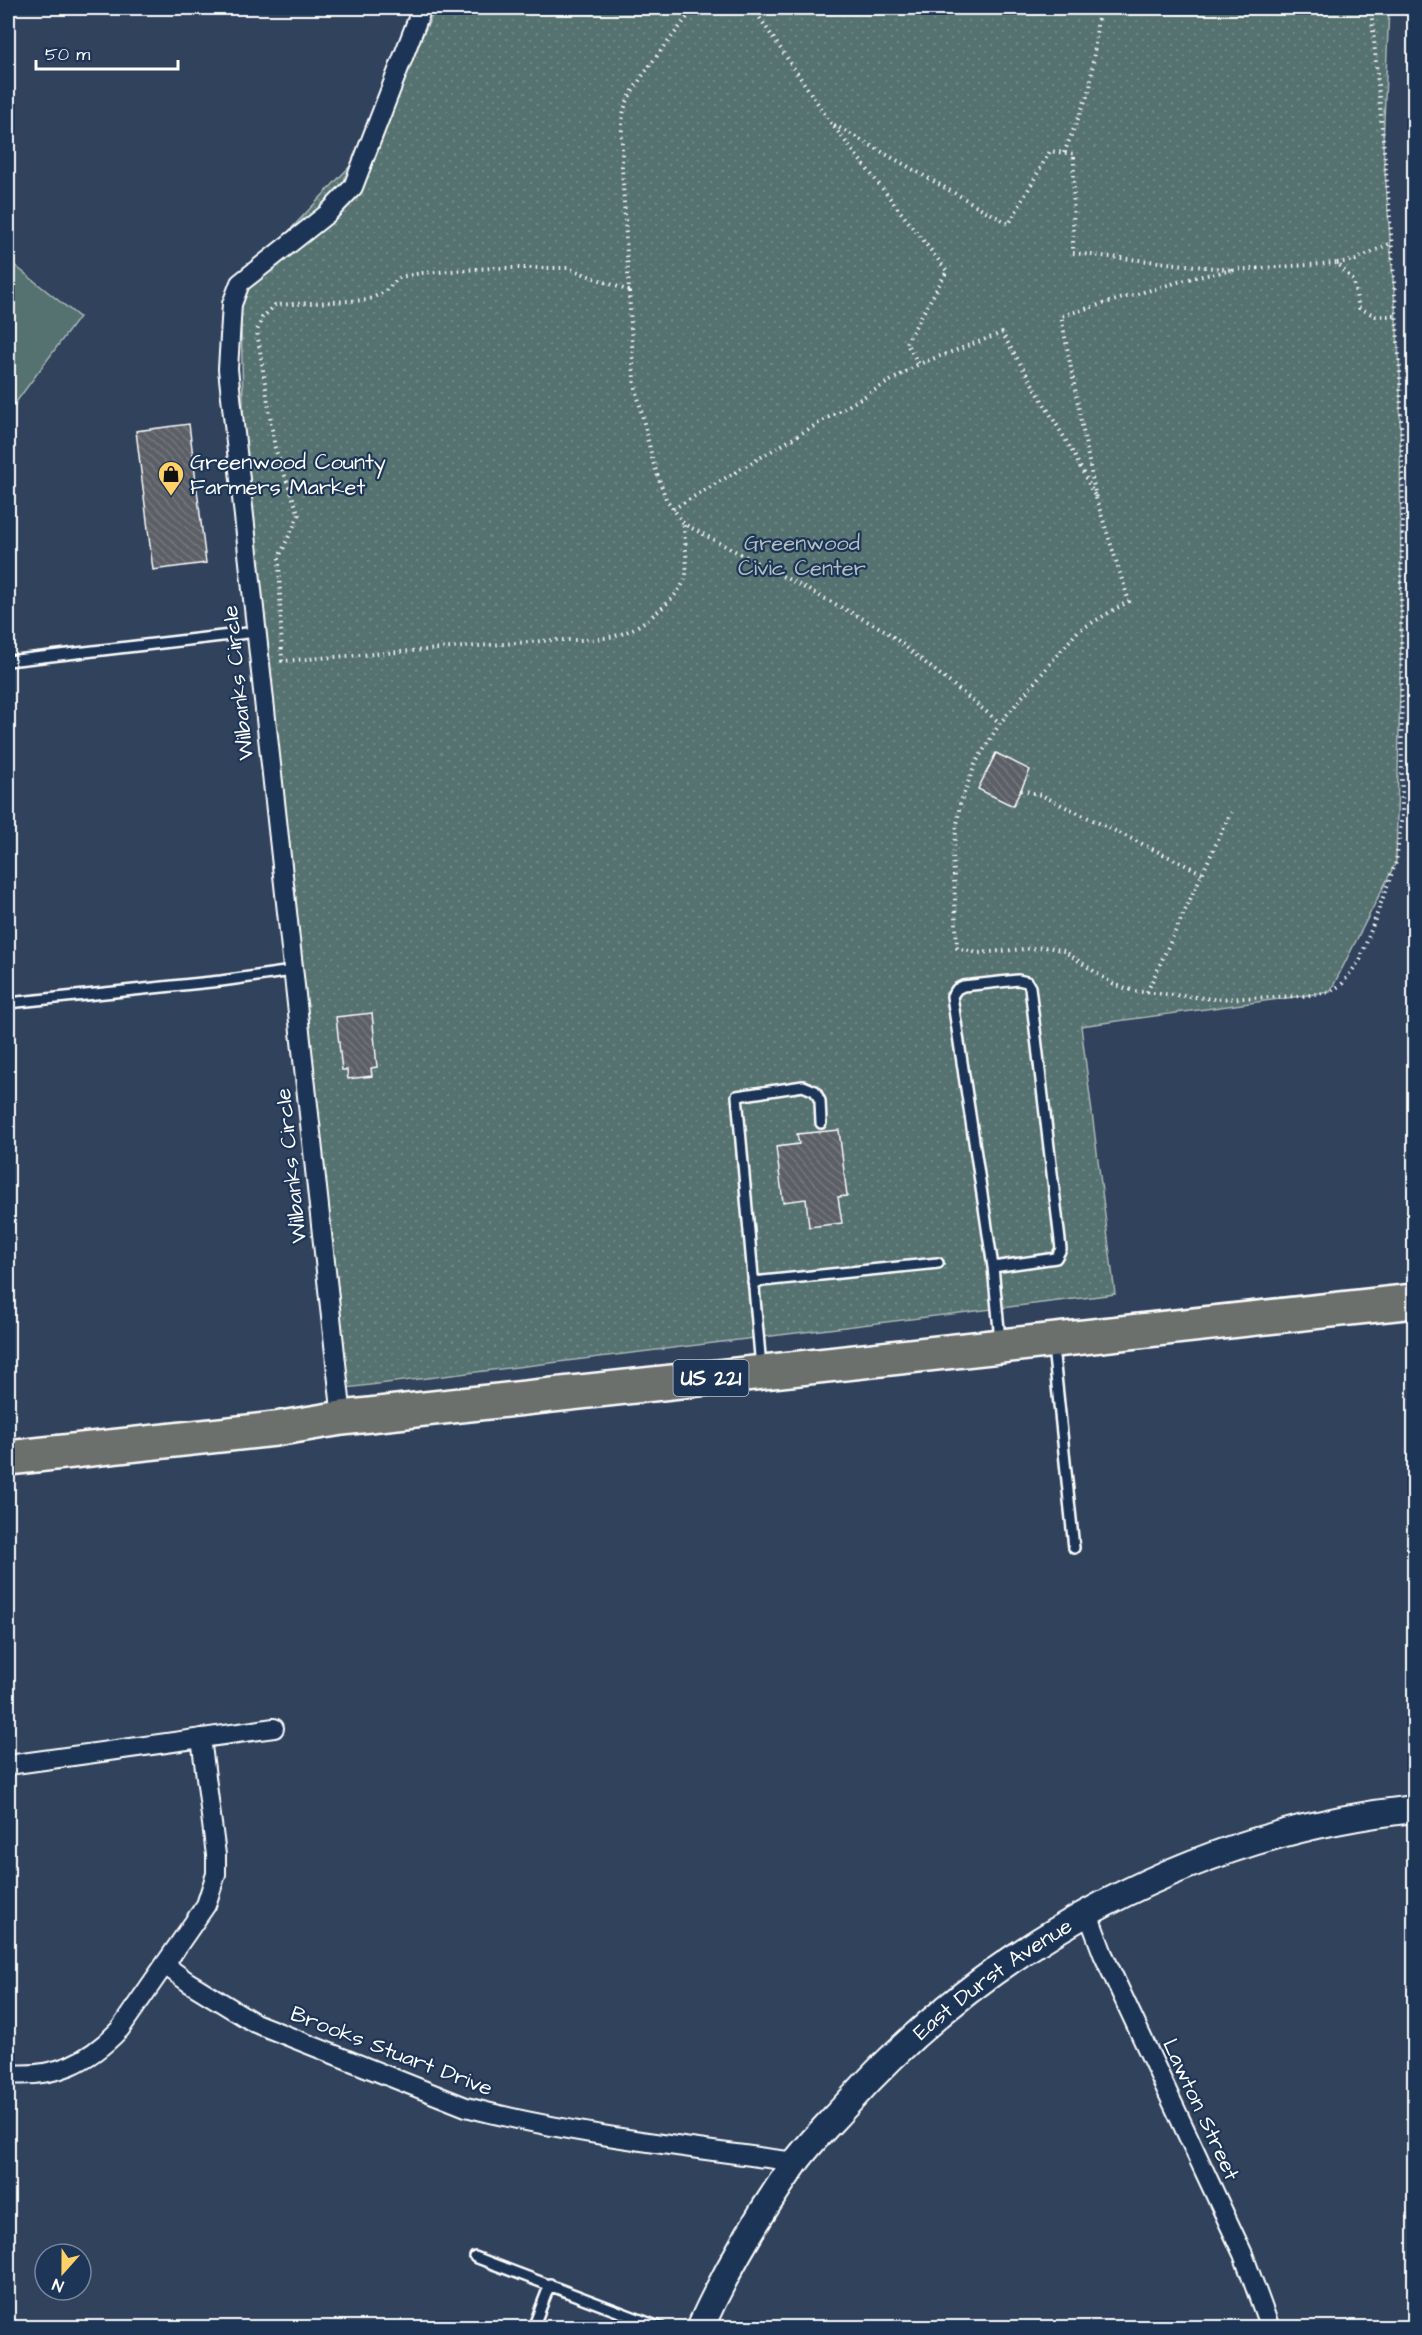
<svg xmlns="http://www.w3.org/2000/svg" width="1422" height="2335" font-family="'Architects Daughter',sans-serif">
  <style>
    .grass { fill: #55716f; stroke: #aab8b7; stroke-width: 1.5 }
    .park { fill: url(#park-dots); stroke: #aab8b7; stroke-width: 1.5 }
    .building { fill: url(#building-back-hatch); stroke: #fff; stroke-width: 1.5 }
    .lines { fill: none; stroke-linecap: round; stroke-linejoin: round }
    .lane-casing { stroke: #fff; stroke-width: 14 }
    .street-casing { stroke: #fff; stroke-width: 22 }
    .secondary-casing { stroke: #fff; stroke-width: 30 }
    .highway-casing { stroke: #fff; stroke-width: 38 }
    .path { stroke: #fff; stroke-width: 4; stroke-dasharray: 1.5 4.5; stroke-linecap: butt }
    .lane { stroke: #1d3557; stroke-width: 9 }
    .street { stroke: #1d3557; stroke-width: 18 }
    .secondary { stroke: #1d3557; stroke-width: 26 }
    .highway { stroke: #6c706d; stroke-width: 33 }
    .labels { text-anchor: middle; stroke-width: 4.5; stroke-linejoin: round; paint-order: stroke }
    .shield { fill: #1d3557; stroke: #bbc2cd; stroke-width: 1.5 }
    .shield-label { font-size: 21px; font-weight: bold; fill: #fff }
    .poi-label { font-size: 22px; fill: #fff; stroke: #1d3557; text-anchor: start }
    .park-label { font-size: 22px; fill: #b2bfbe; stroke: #1d3557 }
    .street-label { font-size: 22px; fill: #fff; stroke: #1d3557 }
  </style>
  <defs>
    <pattern id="park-dots" width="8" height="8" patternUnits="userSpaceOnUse" patternTransform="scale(1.5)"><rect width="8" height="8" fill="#55716f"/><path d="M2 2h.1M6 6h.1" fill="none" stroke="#6e8685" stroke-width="1.8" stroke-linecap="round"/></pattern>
    <pattern id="building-back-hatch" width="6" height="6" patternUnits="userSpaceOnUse" patternTransform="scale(1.5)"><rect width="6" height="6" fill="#5b5f66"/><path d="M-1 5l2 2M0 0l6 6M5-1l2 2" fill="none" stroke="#74777d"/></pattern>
  </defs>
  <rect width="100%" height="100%" fill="#30425c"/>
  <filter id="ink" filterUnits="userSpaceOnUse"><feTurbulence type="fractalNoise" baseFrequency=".0167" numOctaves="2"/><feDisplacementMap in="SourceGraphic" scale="12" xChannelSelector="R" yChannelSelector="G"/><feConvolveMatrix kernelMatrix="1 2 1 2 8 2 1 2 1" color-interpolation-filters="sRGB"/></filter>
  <g filter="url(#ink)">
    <path class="grass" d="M 8,260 L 79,317 L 8,413 Z"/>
    <path class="park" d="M 436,8 L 1389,8 L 1383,144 L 1400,372 L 1401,640 L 1396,862 L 1330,992 L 1081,1026 L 1115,1294 L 338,1389 L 247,557 L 240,283 L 369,146 Z"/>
    <path class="building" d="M 189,424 L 206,563 L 153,570 L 136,431 Z
      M 996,753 L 1030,770 L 1013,806 L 978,789 Z
      M 372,1013 L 377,1067 L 371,1068 L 372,1076 L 348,1079 L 347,1070 L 342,1070 L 336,1017 Z
      M 839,1130 L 847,1196 L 838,1197 L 842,1223 L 809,1227 L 806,1199 L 783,1202 L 776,1147 L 799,1144 L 797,1134 Z"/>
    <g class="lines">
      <g class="lane-casing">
        <path id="lane" d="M 8,661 L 256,632
          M 8,1003 L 221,981 L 292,971
          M 993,1267 L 1056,1258 L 1061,1249 L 1030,987 L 1027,982 L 1018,980 L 963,986 L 957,989 L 952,996 L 993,1267 L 1000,1340
          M 753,1282 L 938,1263
          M 1053,1347 L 1074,1548
          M 761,1367 L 737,1096 L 803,1086 L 815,1091 L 820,1101 L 821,1123
          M 475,2257 L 662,2328
          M 533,2328 L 550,2284"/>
      </g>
      <g class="street-casing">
        <path id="street" d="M 342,1418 L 228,369 L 232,304 L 240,283 L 327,214 L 353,187 L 422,8
          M 8,1765 L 274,1728
          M 1087,1911 L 1103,1954 L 1243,2254 L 1270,2328
          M 165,1965 L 188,1982 L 255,2023 L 466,2107 C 574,2135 686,2147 796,2162
          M 8,2074 C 55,2078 88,2063 120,2029 L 206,1905 L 216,1874 L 216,1855 L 201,1738"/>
      </g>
      <g class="secondary-casing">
        <g id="secondary">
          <path id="s1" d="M 700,2328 C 726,2271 759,2214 795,2163 C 810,2142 830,2123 847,2104 C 993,1941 1197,1832 1414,1809"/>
        </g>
      </g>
      <g class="highway-casing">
        <path id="highway" d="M 8,1458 L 275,1429 L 342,1418 L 1414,1301"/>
      </g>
      <path class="path" d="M 694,8 C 677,32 631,84 624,110 C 620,127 623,149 622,166 L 634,380 L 653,462 L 666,499 L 684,524 L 886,631 L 1000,723
        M 753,8 L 831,123 L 947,271 L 906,343 L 919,364 L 1002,333 L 1071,449 L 1096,498 L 1061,316 L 1192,278 L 1233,270 L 1073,253 L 1074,154 L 1050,151 L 1009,224 L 831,123
        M 1064,153 L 1090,89 L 1099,8
        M 1337,263 L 1356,260 L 1391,243
        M 1233,270 L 1337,263 L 1353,280 L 1359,308 L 1376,316 L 1396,316
        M 629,291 L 568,268 L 493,268 L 422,273 L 400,277 L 384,292 L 368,300 L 275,305 L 262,318 L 257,331 L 275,448 L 299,515 L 279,557 L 282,661 L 555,640 C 578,640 602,641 624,633 C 644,625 682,596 686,575 C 688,559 684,540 684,524
        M 1096,498 L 1129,601 L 1078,631 L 1000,723 L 975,764 L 960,804 L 953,853 L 957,948 L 978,953 L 1048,947 L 1064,951 L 1113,984 L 1133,991 L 1214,999 L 1303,996 L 1330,992 L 1342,984 L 1360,960 L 1396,862 L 1402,815 L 1401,578 L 1403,515 L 1400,372 L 1389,205 L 1371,8
        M 673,509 L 919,364
        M 1021,790 L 1041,795 L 1202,873
        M 1147,992 L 1231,812"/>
      <use href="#lane" class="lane"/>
      <use href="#street" class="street"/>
      <use href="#secondary" class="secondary"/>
      <use href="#highway" class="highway"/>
    </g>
  </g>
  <defs>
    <g id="shop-pin" transform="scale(1.35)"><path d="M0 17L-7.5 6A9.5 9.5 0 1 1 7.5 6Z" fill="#ffd166" stroke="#1d3557"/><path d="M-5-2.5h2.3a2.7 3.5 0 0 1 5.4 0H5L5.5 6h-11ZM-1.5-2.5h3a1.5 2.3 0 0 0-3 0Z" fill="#111"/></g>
  </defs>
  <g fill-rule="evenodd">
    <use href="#shop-pin" x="171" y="474"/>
  </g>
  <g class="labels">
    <rect class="shield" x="673.5" y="1360" width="75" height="36" rx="4.5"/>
    <g class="shield-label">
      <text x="711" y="1385">US 221</text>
    </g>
    <g class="poi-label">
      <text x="190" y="469">Greenwood County<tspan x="190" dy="25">Farmers Market</tspan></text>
    </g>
    <g class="park-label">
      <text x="802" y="550">Greenwood<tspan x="802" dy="25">Civic Center</tspan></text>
    </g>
    <g class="street-label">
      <text transform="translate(237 683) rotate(-96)" y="8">Wilbanks Circle</text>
      <text transform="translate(290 1166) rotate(-96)" y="8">Wilbanks Circle</text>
      <text dy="8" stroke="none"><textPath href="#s1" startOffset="462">East Durst Avenue</textPath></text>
      <text transform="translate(392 2050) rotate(21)" y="8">Brooks Stuart Drive</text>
      <text transform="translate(1202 2109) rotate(65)" y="8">Lawton Street</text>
    </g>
  </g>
  <rect width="1422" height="2335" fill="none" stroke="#1d3557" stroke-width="30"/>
  <rect x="15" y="15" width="1392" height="2305" fill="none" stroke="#fff" stroke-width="2" filter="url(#ink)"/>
  <g transform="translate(63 2272) rotate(201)"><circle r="28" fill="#1d3557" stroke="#77869a" stroke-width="1.5"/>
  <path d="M0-4.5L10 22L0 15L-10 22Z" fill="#ffd166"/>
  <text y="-9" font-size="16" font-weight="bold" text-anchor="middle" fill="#ffffff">N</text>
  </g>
  <path d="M36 60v9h142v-9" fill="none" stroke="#ffffff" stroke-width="3"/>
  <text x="45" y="60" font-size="18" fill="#ffffff" stroke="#1d3557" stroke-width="4.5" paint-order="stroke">50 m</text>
</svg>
